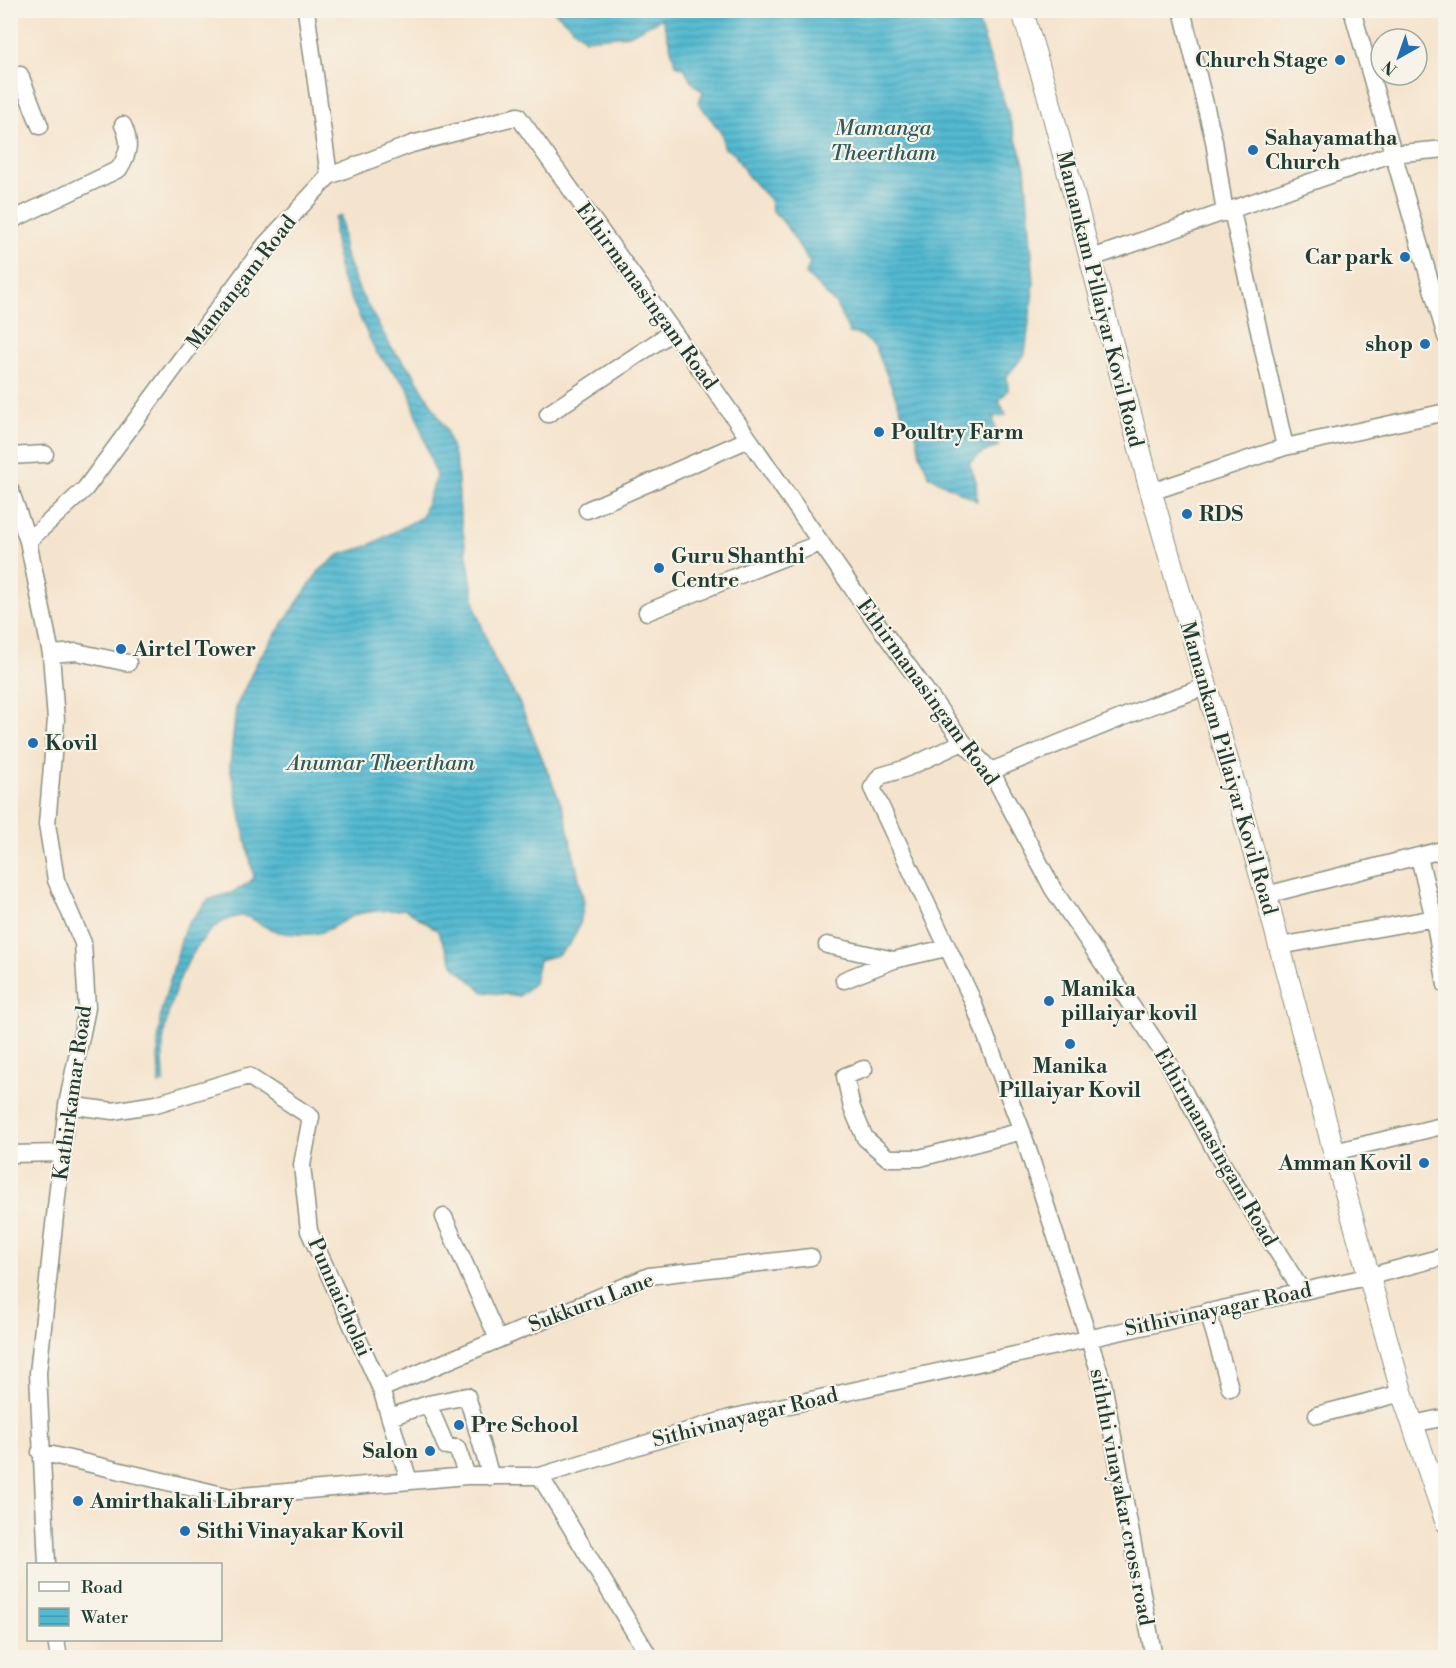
<svg xmlns="http://www.w3.org/2000/svg" width="1456" height="1668" font-family="'Libre Bodoni',serif">
  <style>
    .water { fill: url(#water-rules); stroke: #397b82; stroke-width: 1.5 }
    .lines { fill: none; stroke-linecap: round; stroke-linejoin: round }
    .minor-casing { stroke: #8a9080; stroke-width: 19 }
    .major-casing { stroke: #8a9080; stroke-width: 23 }
    .minor { stroke: #fff; stroke-width: 16 }
    .major { stroke: #fff; stroke-width: 21 }
    .poi-dot { fill: #1f6fb2; stroke: #f7f3e8; stroke-width: 2 }
    .labels { text-anchor: middle; stroke-width: 4.5; stroke-linejoin: round; paint-order: stroke }
    .poi-label { font-size: 21px; font-weight: bold; fill: #1f3d34; stroke: #f7f3e8; text-anchor: start }
    .street-label { font-size: 21px; fill: #1f3d34; stroke: #f7f3e8 }
    .water-label { font-size: 22px; font-style: italic; fill: #2c5c5b; stroke: #f7f3e8 }
  </style>
  <defs>
    <pattern id="water-rules" width="6" height="5" patternUnits="userSpaceOnUse" patternTransform="scale(1.5)"><rect width="6" height="5" fill="#53b9d1"/><path d="M0 2.5h6" fill="none" stroke="#4498aa"/></pattern>
  </defs>
  <rect width="100%" height="100%" fill="#f7f3e8"/>
  <filter id="ink" filterUnits="userSpaceOnUse"><feTurbulence type="fractalNoise" baseFrequency=".0167" numOctaves="2"/><feDisplacementMap in="SourceGraphic" scale="12" xChannelSelector="R" yChannelSelector="G"/><feConvolveMatrix kernelMatrix="1 2 1 2 8 2 1 2 1" color-interpolation-filters="sRGB"/></filter>
  <filter id="wash" filterUnits="userSpaceOnUse"><feTurbulence type="fractalNoise" baseFrequency=".008" numOctaves="4" result="noise"/><feDisplacementMap in="SourceGraphic" scale="24" xChannelSelector="R" yChannelSelector="G"/><feGaussianBlur stdDeviation="1.35" result="paint"/><feColorMatrix in="noise" values="0 0 0 0 0 0 0 0 0 0 0 0 0 0 0 0 0 1.4 0 .05"/><feComposite in="paint" operator="in"/></filter>
  <g filter="url(#wash)">
    <rect width="100%" height="100%" fill="#f5e4cd"/>
    <path class="water" d="M 554,11 L 975,11 L 1025,167 L 1034,283 L 1025,354 L 1007,376 L 1008,390 L 999,401 L 1006,415 L 993,417 L 999,446 L 984,452 L 969,463 L 976,481 L 977,501 L 929,476 L 920,454 L 915,428 L 905,420 L 876,348 L 861,335 L 850,333 L 835,303 L 806,274 L 810,263 L 785,224 L 772,210 L 770,200 L 747,175 L 734,153 L 724,148 L 722,134 L 698,102 L 703,92 L 691,81 L 685,69 L 676,65 L 662,18 L 629,35 L 585,39 Z
      M 341,216 L 344,252 L 360,292 L 391,347 L 413,373 L 446,429 L 457,466 L 460,514 L 476,610 L 495,661 L 519,702 L 564,811 L 584,902 L 580,924 L 570,944 L 557,955 L 539,960 L 534,983 L 519,996 L 484,992 L 455,967 L 437,930 L 405,909 C 389,911 369,910 355,915 C 342,920 331,931 318,933 C 302,936 278,934 264,926 C 256,922 250,915 240,916 C 193,922 165,1006 163,1046 C 162,1058 164,1070 164,1082 L 159,1084 L 158,1045 L 161,1012 L 185,927 L 208,900 L 231,893 L 249,883 L 254,877 L 230,766 L 236,707 L 258,660 L 319,571 L 339,555 L 368,546 L 422,517 L 436,476 L 408,388 L 376,352 L 340,275 L 334,233 L 335,218 Z"/>
  </g>
  <g filter="url(#ink)">
    <g class="lines">
      <g class="minor-casing">
        <path id="minor" d="M 306,10 L 329,176
          M 1182,10 L 1214,141 L 1225,213
          M 1352,10 L 1446,337
          M 10,76 L 20,75 L 40,126
          M 1232,211 L 1285,447
          M 10,221 L 119,169 C 129,153 131,143 123,125
          M 1089,259 L 1391,154 L 1446,149
          M 548,414 L 672,332
          M 10,456 L 45,454
          M 10,489 L 28,541 L 51,654 L 56,720 L 47,824 L 56,880 L 83,943 L 87,1008 L 67,1105 L 38,1373 L 47,1564
          M 1151,492 L 1285,447 L 1446,412
          M 587,510 L 749,439
          M 28,541 L 85,489 L 265,245 L 329,176 L 412,144 L 518,116 L 708,380 L 864,605 L 963,742 L 991,771 L 1053,889 L 1165,1056 L 1220,1160 L 1302,1291
          M 647,612 L 820,543
          M 51,654 L 77,652 L 128,663
          M 963,742 L 907,768 L 880,776 L 872,788 L 971,997 L 1022,1131 L 1103,1383 L 1154,1658
          M 991,771 L 1148,707 L 1205,687
          M 1419,857 L 1434,919 L 1446,985
          M 1266,895 L 1446,849
          M 827,945 L 894,960
          M 1280,946 L 1446,916
          M 844,980 L 894,960 L 946,948
          M 864,1069 L 845,1076 L 852,1108 L 865,1138 L 888,1158 L 920,1158 L 1022,1131
          M 67,1105 L 113,1111 L 156,1104 L 248,1076 L 311,1117 L 302,1165 L 309,1231 L 381,1389 L 409,1481
          M 1334,1152 L 1446,1125
          M 10,1154 L 63,1153
          M 444,1217 L 498,1339
          M 1208,1311 L 1230,1388
          M 381,1389 L 649,1276 L 811,1257
          M 428,1404 L 446,1446 L 457,1448 L 467,1476
          M 1317,1415 L 1402,1393
          M 390,1417 L 428,1404 L 467,1396 L 491,1477
          M 1413,1424 L 1446,1417
          M 40,1452 L 231,1497 L 467,1476 L 540,1476 L 730,1418 L 1371,1276 L 1446,1256
          M 540,1476 L 650,1658
          M 56,1640 L 59,1658"/>
      </g>
      <g class="major-casing">
        <path id="major" d="M 1022,10 L 1049,99 L 1148,481 L 1266,895 L 1334,1152 L 1402,1393 L 1446,1522"/>
      </g>
      <use href="#minor" class="minor"/>
      <use href="#major" class="major"/>
    </g>
  </g>
  <g class="poi-dot">
    <circle cx="1340" cy="60" r="6"/>
    <circle cx="1253" cy="150" r="6"/>
    <circle cx="1405" cy="257" r="6"/>
    <circle cx="1425" cy="344" r="6"/>
    <circle cx="879" cy="432" r="6"/>
    <circle cx="1187" cy="514" r="6"/>
    <circle cx="659" cy="568" r="6"/>
    <circle cx="121" cy="649" r="6"/>
    <circle cx="33" cy="743" r="6"/>
    <circle cx="1049" cy="1001" r="6"/>
    <circle cx="1070" cy="1044" r="6"/>
    <circle cx="1424" cy="1163" r="6"/>
    <circle cx="459" cy="1425" r="6"/>
    <circle cx="430" cy="1451" r="6"/>
    <circle cx="78" cy="1501" r="6"/>
    <circle cx="185" cy="1531" r="6"/>
  </g>
  <g class="labels">
    <g class="poi-label">
      <text x="1328" y="67" text-anchor="end">Church Stage</text>
      <text x="1265" y="145">Sahayamatha<tspan x="1265" dy="24">Church</tspan></text>
      <text x="1393" y="264" text-anchor="end">Car park</text>
      <text x="1413" y="351" text-anchor="end">shop</text>
      <text x="891" y="439">Poultry Farm</text>
      <text x="1199" y="521">RDS</text>
      <text x="671" y="563">Guru Shanthi<tspan x="671" dy="24">Centre</tspan></text>
      <text x="133" y="656">Airtel Tower</text>
      <text x="45" y="750">Kovil</text>
      <text x="1061" y="996">Manika<tspan x="1061" dy="24">pillaiyar kovil</tspan></text>
      <text x="1070" y="1073" text-anchor="middle">Manika<tspan x="1070" dy="24">Pillaiyar Kovil</tspan></text>
      <text x="1412" y="1170" text-anchor="end">Amman Kovil</text>
      <text x="471" y="1432">Pre School</text>
      <text x="418" y="1458" text-anchor="end">Salon</text>
      <text x="90" y="1508">Amirthakali Library</text>
      <text x="197" y="1538">Sithi Vinayakar Kovil</text>
    </g>
    <g class="street-label">
      <text transform="translate(241 282) rotate(-52)" y="7">Mamangam Road</text>
      <text transform="translate(647 296) rotate(54)" y="7">Ethirmanasingam Road</text>
      <text transform="translate(1100 299) rotate(76)" y="7">Mamankam Pillaiyar Kovil Road</text>
      <text transform="translate(928 692) rotate(54)" y="7">Ethirmanasingam Road</text>
      <text transform="translate(1229 768) rotate(74)" y="7">Mamankam Pillaiyar Kovil Road</text>
      <text transform="translate(72 1093) rotate(-82)" y="7">Kathirkamar Road</text>
      <text transform="translate(1216 1147) rotate(60)" y="7">Ethirmanasingam Road</text>
      <text transform="translate(340 1297) rotate(66)" y="7">Punnaicholai</text>
      <text transform="translate(591 1302) rotate(-21)" y="7">Sukkuru Lane</text>
      <text transform="translate(1218 1309) rotate(-12)" y="7">Sithivinayagar Road</text>
      <text transform="translate(745 1417) rotate(-14)" y="7">Sithivinayagar Road</text>
      <text transform="translate(1122 1497) rotate(79)" y="7">siththi vinayakar cross road</text>
    </g>
    <g class="water-label">
      <text x="883" y="135">Mamanga<tspan x="883" dy="25">Theertham</tspan></text>
      <text x="381" y="770">Anumar Theertham</text>
    </g>
  </g>
  <rect width="1456" height="1668" fill="none" stroke="#f7f3e8" stroke-width="36"/>
  <rect x="27" y="1563" width="195" height="78" fill="#f7f3e8" stroke="#a1aaa0" stroke-width="1.5"/>
  <rect x="39" y="1582" width="30" height="9" fill="#ffffff" stroke="#a1aaa0" stroke-width="1.5"/>
  <text x="81" y="1593" font-size="18" fill="#1f3d34">Road</text>
  <rect x="39" y="1608" width="30" height="18" fill="url(#water-rules)" stroke="#a1aaa0" stroke-width="1.5"/>
  <text x="81" y="1623" font-size="18" fill="#1f3d34">Water</text>
  <g transform="translate(1399 57) rotate(220)"><circle r="28" fill="#f7f3e8" stroke="#a1aaa0" stroke-width="1.5"/>
  <path d="M0-4.5L10 22L0 15L-10 22Z" fill="#1f6fb2"/>
  <text y="-9" font-size="16" font-weight="bold" text-anchor="middle" fill="#1f3d34">N</text>
  </g>
</svg>
